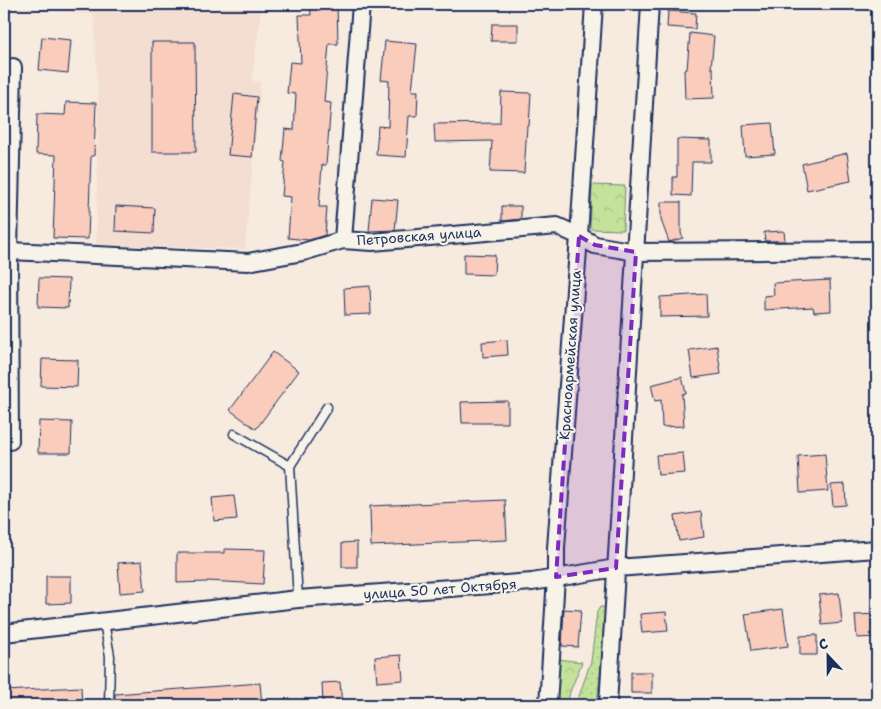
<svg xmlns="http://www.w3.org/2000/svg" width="881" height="709" font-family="'Shantell Sans',sans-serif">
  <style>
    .built { fill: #f4ded2 }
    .grass { fill: url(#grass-dots); stroke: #70887c }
    .park { fill: url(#park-crowns); stroke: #70887c }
    .building { fill: #f9ccbc; stroke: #1b2f5e }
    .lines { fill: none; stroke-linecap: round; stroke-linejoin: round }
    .lane-casing { stroke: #1b2f5e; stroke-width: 11 }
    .street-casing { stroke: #1b2f5e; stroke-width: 20 }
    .lane { stroke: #f7f3e8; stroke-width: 8 }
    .street { stroke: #f7f3e8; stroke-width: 16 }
    .marked { fill: #7b2cbf; fill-opacity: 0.2; stroke: #7b2cbf; stroke-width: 4; stroke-dasharray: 10 6; stroke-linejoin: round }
    .labels { text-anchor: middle; stroke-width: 4.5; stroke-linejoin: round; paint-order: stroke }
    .street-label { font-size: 14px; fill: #1b2f5e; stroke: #f7f3e8 }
  </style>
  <defs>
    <pattern id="grass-dots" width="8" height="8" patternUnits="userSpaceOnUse" patternTransform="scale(1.25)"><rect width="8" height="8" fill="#c4e29a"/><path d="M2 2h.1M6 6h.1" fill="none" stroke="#a8c287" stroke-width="1.8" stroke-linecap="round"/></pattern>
    <pattern id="park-crowns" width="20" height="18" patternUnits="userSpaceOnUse" patternTransform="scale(1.25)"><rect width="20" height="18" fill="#c4e29a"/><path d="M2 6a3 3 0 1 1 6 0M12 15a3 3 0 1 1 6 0" fill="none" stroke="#a8c287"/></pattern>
  </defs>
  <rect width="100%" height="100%" fill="#f7ebdf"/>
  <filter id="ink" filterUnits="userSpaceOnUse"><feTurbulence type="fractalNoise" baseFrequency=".02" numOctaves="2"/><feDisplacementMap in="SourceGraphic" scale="10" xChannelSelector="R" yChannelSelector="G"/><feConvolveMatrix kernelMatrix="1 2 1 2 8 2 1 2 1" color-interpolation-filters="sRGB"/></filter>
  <g filter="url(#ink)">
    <path class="built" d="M 4,4 L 262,4 L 252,81 L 261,82 L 245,249 L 96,245 L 98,101 L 94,14 L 4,7 Z"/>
    <path class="grass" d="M 600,607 L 604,607 L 606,613 L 597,705 L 580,705 L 578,699 L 591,661 L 597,612 Z"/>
    <path class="park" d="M 592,185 L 625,186 L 623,230 L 590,229 Z
      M 557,659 L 582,662 L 570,692 L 567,705 L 554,705 Z"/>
    <path class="building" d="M 310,4 L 337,4 L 338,44 L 329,44 L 324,102 L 331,103 L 326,165 L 322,165 L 319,207 L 327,207 L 325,235 L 309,240 L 288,238 L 291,197 L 282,196 L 285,162 L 282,161 L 285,129 L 294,130 L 296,94 L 287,93 L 290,62 L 301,63 L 299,15 L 311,15 Z
      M 668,11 L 696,13 L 695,29 L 667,27 Z
      M 492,24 L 518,24 L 518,41 L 491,41 Z
      M 690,33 L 714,36 L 711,68 L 713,68 L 714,98 L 685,99 L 684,70 L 687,69 Z
      M 42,37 L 71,40 L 68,73 L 39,70 Z
      M 385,41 L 417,44 L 412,91 L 418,91 L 417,116 L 409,116 L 406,157 L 376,155 L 378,126 L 388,127 L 389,81 L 381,80 Z
      M 152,42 L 195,42 L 196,152 L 152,152 Z
      M 501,92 L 531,93 L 529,126 L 527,126 L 524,173 L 490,172 L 492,141 L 435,142 L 434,124 L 500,123 Z
      M 234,94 L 257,97 L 252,157 L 228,155 Z
      M 66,102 L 96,103 L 94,156 L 91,156 L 88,239 L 53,238 L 56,155 L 36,154 L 37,114 L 65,115 Z
      M 772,123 L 775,154 L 745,156 L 743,125 Z
      M 677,139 L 711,140 L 711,162 L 692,162 L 691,196 L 673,195 L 673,177 L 677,177 Z
      M 847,153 L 851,181 L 807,190 L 802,164 Z
      M 372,198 L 398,200 L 395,230 L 369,231 Z
      M 661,202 L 681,202 L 681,233 L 683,238 L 669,242 L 661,220 Z
      M 116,206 L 155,208 L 154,233 L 115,231 Z
      M 502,206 L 521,206 L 521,219 L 502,221 Z
      M 784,231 L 785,241 L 765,241 L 764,232 Z
      M 464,254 L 495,255 L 494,275 L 464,274 Z
      M 39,278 L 69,279 L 68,308 L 38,307 Z
      M 830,280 L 831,311 L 814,312 L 813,307 L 764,310 L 764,296 L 774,295 L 773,283 Z
      M 370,286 L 371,314 L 345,315 L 344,288 Z
      M 706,294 L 707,316 L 660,317 L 660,297 Z
      M 507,340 L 508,355 L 483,357 L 482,342 Z
      M 717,346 L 721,374 L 693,378 L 689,350 Z
      M 273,352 L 299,371 L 256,429 L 230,410 Z
      M 42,359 L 78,360 L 77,387 L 41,386 Z
      M 682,377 L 686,393 L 682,394 L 684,426 L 662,427 L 661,400 L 655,401 L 651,385 Z
      M 508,401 L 508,423 L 462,423 L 461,402 Z
      M 39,421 L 72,422 L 71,453 L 38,453 Z
      M 683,453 L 685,473 L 658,475 L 656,455 Z
      M 825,454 L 828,491 L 800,493 L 798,456 Z
      M 845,484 L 846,505 L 833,506 L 831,485 Z
      M 234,496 L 237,519 L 214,521 L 212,498 Z
      M 505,500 L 507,540 L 371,546 L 370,506 Z
      M 701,512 L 704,537 L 679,541 L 675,516 Z
      M 357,542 L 357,567 L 342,567 L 342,543 Z
      M 224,549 L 265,550 L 263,584 L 207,581 L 207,582 L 177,583 L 177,553 L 224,553 Z
      M 142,561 L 145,591 L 120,593 L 118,563 Z
      M 46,576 L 71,576 L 71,603 L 46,604 Z
      M 839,593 L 842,623 L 822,625 L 819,595 Z
      M 564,609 L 581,610 L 578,647 L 562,646 Z
      M 783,609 L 788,646 L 751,651 L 745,614 Z
      M 666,612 L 668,631 L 642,633 L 640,614 Z
      M 877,614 L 877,637 L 857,638 L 855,615 Z
      M 817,635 L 817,655 L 800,655 L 800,636 Z
      M 401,655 L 403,680 L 377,682 L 375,657 Z
      M 631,672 L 652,672 L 652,693 L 631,693 Z
      M 340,682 L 342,705 L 323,705 L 322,683 Z
      M 260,683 L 262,705 L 115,705 L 115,694 Z
      M 81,687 L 82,705 L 4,705 L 4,691 Z"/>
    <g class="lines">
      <g class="lane-casing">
        <path id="lane" d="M 234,434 L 290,466
          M 298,599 L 290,466 L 327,407
          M 104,622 L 110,656 L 109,705"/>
      </g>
      <g class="street-casing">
        <path id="street" d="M 361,4 L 343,240 L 372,242 L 557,226 L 579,236 L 595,245 L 636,252 L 877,250
          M 9,251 L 248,262 L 303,252 L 343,240
          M 10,441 L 9,251 L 13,67
          M 4,633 L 298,599 L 532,582 L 616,568 L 877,549
          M 548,705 L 556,577 L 556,548 L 579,236 L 594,4
          M 608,705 L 650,4"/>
      </g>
      <use href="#lane" class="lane"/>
      <use href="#street" class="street"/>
    </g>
  </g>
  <path class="marked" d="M 579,236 L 595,245 L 636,252 L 616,568 L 556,577 Z"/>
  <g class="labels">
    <g class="street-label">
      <text transform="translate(419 236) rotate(-4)" y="5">Петровская улица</text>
      <text transform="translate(570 355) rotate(-86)" y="5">Красноармейская улица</text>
      <text transform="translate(440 589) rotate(-4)" y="5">улица 50 лет Октября</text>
    </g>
  </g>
  <rect width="881" height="709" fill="none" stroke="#f7f3e8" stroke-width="20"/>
  <rect x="10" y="10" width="861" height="689" fill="none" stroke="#1b2f5e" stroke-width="2" filter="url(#ink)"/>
  <g transform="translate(828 656) rotate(338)" stroke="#f7f3e8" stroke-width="4" paint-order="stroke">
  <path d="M0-4L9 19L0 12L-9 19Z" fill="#1b2f5e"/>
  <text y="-8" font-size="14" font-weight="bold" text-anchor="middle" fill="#1b2f5e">С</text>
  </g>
</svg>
